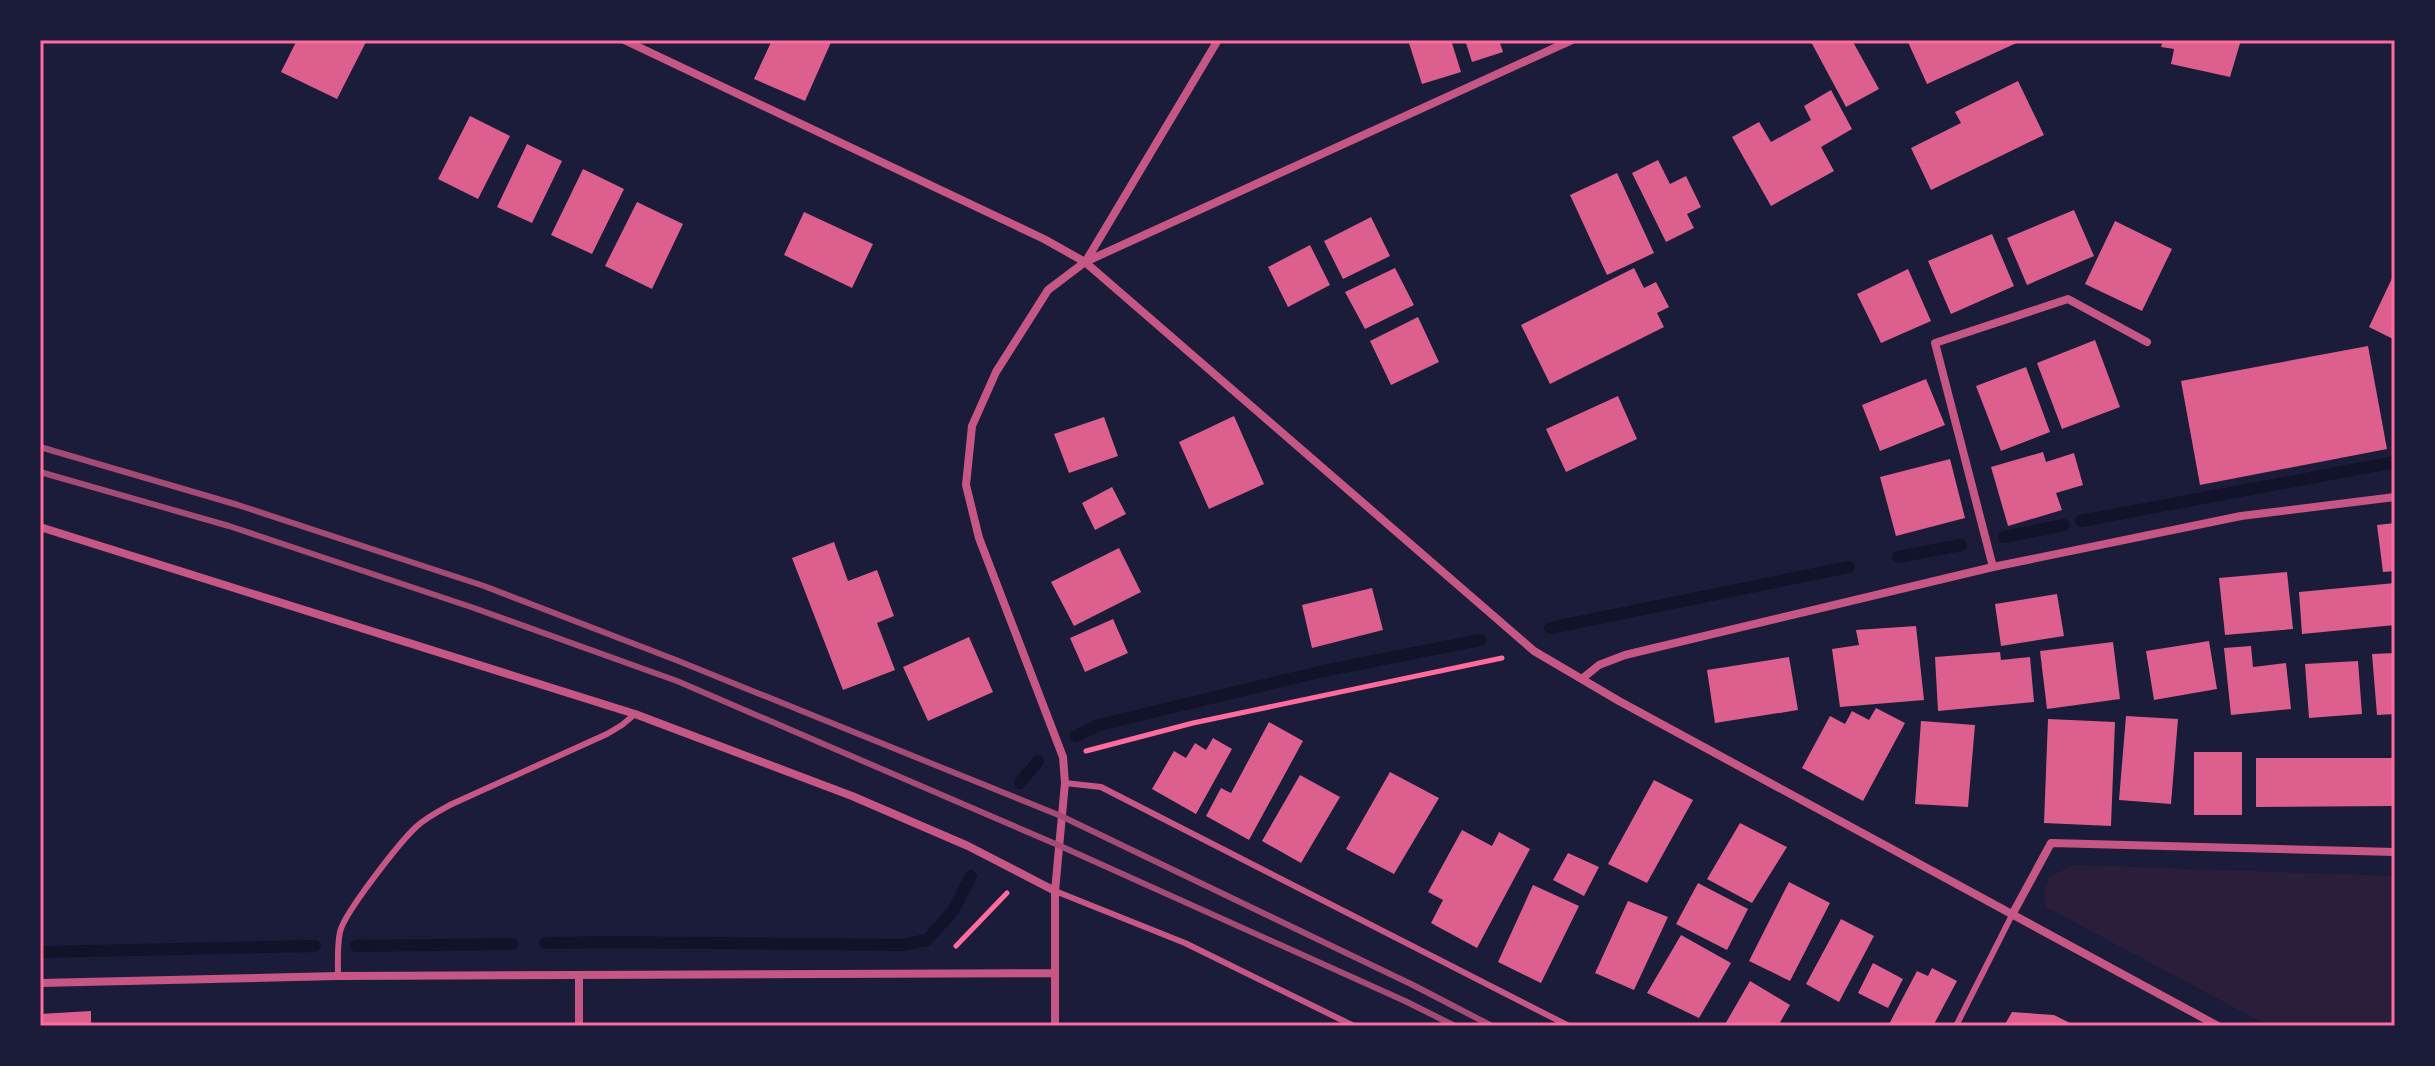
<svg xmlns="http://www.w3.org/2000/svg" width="2435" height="1066" font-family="'DM Sans',sans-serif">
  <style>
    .green { fill: #2a1e3b }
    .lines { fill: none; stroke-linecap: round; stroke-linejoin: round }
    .stream { stroke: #12122b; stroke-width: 12 }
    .building { fill: #dd5f8e }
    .path { stroke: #ff6b9d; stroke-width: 5 }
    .service { stroke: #c65784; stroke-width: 6 }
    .minor { stroke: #c65784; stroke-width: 8 }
    .rail { stroke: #a44b75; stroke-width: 6 }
    .neatline { fill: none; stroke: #ff6b9d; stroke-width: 3 }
  </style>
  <rect width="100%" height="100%" fill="#1b1b3a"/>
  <path class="green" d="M 2074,865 L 2395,876 L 2395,1026 L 2269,1026 L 2046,907 L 2044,891 L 2049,877 Z"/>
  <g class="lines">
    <path class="stream" d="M 2081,521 L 2395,462
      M 2004,537 L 2064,525
      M 1898,557 L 1961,545
      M 1550,628 L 1849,567
      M 1076,736 L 1099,725 L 1323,671 L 1480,640
      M 1020,783 L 1038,761
      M 545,943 L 613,942 L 901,945 L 927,940 L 953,911 L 971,876
      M 356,946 L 512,944
      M 40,952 L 315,946"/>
  </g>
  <path class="building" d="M 297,40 L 367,40 L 337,99 L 281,72 Z
    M 772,40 L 832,40 L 805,101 L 754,79 Z
    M 1408,40 L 1451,40 L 1461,72 L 1422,84 Z
    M 1465,40 L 1499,40 L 1503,52 L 1472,62 Z
    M 1810,40 L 1852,40 L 1879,89 L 1846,107 Z
    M 1907,40 L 2023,40 L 1927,84 Z
    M 2163,40 L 2241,40 L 2230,77 L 2171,64 L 2174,49 L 2161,47 Z
    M 2018,81 L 2044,135 L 1931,190 L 1911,148 L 1961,123 L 1955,112 Z
    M 1831,90 L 1852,129 L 1821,147 L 1834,171 L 1771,206 L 1732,137 L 1759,122 L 1771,142 L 1811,120 L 1804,106 Z
    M 470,116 L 510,136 L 478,199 L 438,179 Z
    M 527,144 L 562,161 L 532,223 L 497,207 Z
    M 1658,160 L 1670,184 L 1686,176 L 1701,207 L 1687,214 L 1694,228 L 1666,242 L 1632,173 Z
    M 583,169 L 624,189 L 592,254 L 551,235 Z
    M 1617,173 L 1654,253 L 1607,275 L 1570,195 Z
    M 637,202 L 683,224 L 652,289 L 605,266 Z
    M 2074,210 L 2094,256 L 2027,285 L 2007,238 Z
    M 804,212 L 873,244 L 852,288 L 784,255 Z
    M 1371,217 L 1390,256 L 1343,279 L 1324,241 Z
    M 2115,221 L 2172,249 L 2142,311 L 2085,284 Z
    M 1992,234 L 2014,286 L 1951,314 L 1928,261 Z
    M 1310,245 L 1330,285 L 1288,307 L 1268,267 Z
    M 1395,268 L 1414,305 L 1365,329 L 1345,292 Z
    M 1634,268 L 1644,288 L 1656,282 L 1669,307 L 1657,313 L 1664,327 L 1550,384 L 1521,325 Z
    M 1908,269 L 1931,321 L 1881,343 L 1857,294 Z
    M 2395,272 L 2395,340 L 2369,327 Z
    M 1418,317 L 1439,362 L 1391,385 L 1370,341 Z
    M 2095,340 L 2120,407 L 2062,429 L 2037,363 Z
    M 2368,346 L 2387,449 L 2200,485 L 2181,381 Z
    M 2026,367 L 2050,432 L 2001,451 L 1976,386 Z
    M 1926,379 L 1945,425 L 1880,451 L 1862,405 Z
    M 1618,396 L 1637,439 L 1566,472 L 1546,429 Z
    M 1234,416 L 1264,484 L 1209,509 L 1179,442 Z
    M 1104,417 L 1118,456 L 1069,473 L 1054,434 Z
    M 2043,452 L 2046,462 L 2074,453 L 2083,485 L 2056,493 L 2062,510 L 2008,526 L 1991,467 Z
    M 1950,459 L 1965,518 L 1896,536 L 1880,477 Z
    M 1112,487 L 1126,514 L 1095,530 L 1082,503 Z
    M 2395,523 L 2395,571 L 2383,572 L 2377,525 Z
    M 834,542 L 848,581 L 877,570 L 894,616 L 877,623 L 895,670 L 843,690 L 792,558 Z
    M 1119,548 L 1141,592 L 1074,626 L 1051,582 Z
    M 2287,572 L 2293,629 L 2225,635 L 2219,578 Z
    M 2395,583 L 2395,625 L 2302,634 L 2299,592 Z
    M 1372,588 L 1383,630 L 1312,648 L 1302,605 Z
    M 2057,594 L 2064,636 L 2001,646 L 1995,604 Z
    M 1113,619 L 1128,653 L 1085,672 L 1070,638 Z
    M 1916,626 L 1924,700 L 1840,707 L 1832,649 L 1859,645 L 1856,630 Z
    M 969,637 L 993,692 L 928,721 L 903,667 Z
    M 2209,641 L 2217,689 L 2154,700 L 2146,651 Z
    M 2113,642 L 2120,699 L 2047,709 L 2040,651 Z
    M 2251,646 L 2253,667 L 2286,663 L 2291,709 L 2231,715 L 2224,648 Z
    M 2000,652 L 2001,660 L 2030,657 L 2034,702 L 1938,711 L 1935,657 Z
    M 2395,653 L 2395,714 L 2377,715 L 2372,654 Z
    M 1789,657 L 1798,710 L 1715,723 L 1707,670 Z
    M 2358,661 L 2362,714 L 2309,718 L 2305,664 Z
    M 1876,708 L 1905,723 L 1863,801 L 1802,768 L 1830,716 L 1845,724 L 1852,711 L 1869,720 Z
    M 2126,716 L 2178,719 L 2171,804 L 2119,800 Z
    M 2048,719 L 2115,722 L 2111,826 L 2044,823 Z
    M 1921,721 L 1975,725 L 1968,807 L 1915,804 Z
    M 1269,722 L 1303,741 L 1249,840 L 1206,816 L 1221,788 L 1231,793 Z
    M 1213,738 L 1232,749 L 1196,814 L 1152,789 L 1174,751 L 1186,758 L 1195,743 L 1206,750 Z
    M 2194,752 L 2242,752 L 2242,815 L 2194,815 Z
    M 2256,758 L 2395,758 L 2395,806 L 2256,807 Z
    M 1390,772 L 1439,798 L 1394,874 L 1346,849 Z
    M 1300,775 L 1340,797 L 1301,863 L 1262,841 Z
    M 1654,780 L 1693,800 L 1647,883 L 1608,864 Z
    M 1740,823 L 1787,847 L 1752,903 L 1707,879 Z
    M 1462,830 L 1492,846 L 1499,832 L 1530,849 L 1477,948 L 1431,923 L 1443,900 L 1428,892 Z
    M 1568,853 L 1599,867 L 1584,896 L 1553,880 Z
    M 1789,882 L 1830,903 L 1790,981 L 1749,961 Z
    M 1698,883 L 1748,909 L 1727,950 L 1676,924 Z
    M 1533,885 L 1579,906 L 1541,983 L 1498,962 Z
    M 1628,901 L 1668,917 L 1634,990 L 1595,973 Z
    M 1841,919 L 1874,936 L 1839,1002 L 1806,984 Z
    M 1681,935 L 1731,963 L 1699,1018 L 1647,993 Z
    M 1873,963 L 1903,979 L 1888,1008 L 1858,993 Z
    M 1932,968 L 1957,981 L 1933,1026 L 1888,1026 L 1917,971 L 1928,976 Z
    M 1750,981 L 1790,1005 L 1778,1026 L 1724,1026 Z
    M 91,1011 L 91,1026 L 40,1026 L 40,1014 Z
    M 2012,1012 L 2054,1015 L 2076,1026 L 2004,1026 Z"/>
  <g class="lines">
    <path class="path" d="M 1086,751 L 1193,723 L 1502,658
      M 956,946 L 1007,893"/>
    <path class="service" d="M 1065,783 L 1101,787 L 1569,1026
      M 1055,891 L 1185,943 L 1354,1026
      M 338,976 C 338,962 337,946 340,932 C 344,913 400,842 416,827 C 427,817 439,811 452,804 L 607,734 L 622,725 L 635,714
      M 1956,1026 L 2013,913"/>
    <path class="minor" d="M 624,40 L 1044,239 L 1085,262 L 1534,651 L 1619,701 L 2218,1026
      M 1086,261 L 1218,40
      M 40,527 L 635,714 L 852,796 L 968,846 L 1055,891
      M 1993,567 L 1935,343 L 2068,299 L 2147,342
      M 1583,678 L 1599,665 L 1625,655 L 1993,567 L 2241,516 L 2395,497
      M 2013,913 L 2051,843 L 2395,852
      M 579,975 L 579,1026
      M 40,983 L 338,976 L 1053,973
      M 1055,1026 L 1055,891 L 1065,783 L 1063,757 L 979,538 L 966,485 L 972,426 L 996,372 L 1048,290 L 1085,262 L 1572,40"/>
    <path class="rail" d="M 40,447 L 238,505 L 484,586 L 676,660 L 1061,816 L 1413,985 L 1492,1026
      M 40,472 L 229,526 L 474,608 L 677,681 L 1058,845 L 1405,1001 L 1455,1026"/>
  </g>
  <rect width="2435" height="1066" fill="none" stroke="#1b1b3a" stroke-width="84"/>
  <rect x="42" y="42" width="2351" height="982" class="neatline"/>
</svg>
